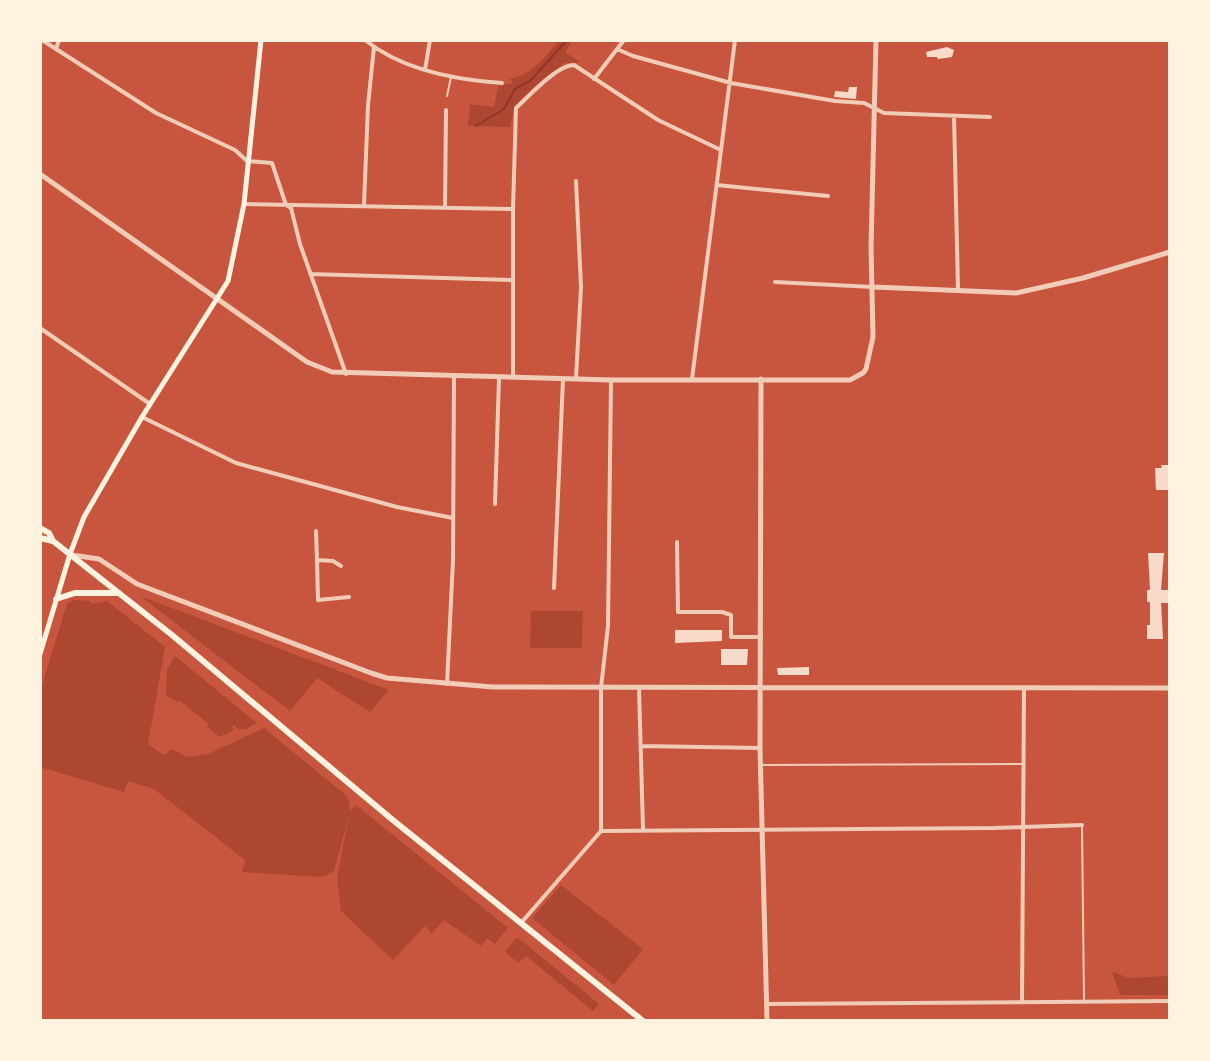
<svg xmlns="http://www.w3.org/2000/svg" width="1210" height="1061" font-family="Montserrat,sans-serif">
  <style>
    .green { fill: #ae4732 }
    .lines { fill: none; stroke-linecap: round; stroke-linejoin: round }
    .stream { stroke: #8f3625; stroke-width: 2 }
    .building { fill: #f7dbc8 }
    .service { stroke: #f1ccb7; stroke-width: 2 }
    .minor { stroke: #f1ccb7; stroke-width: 4 }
    .tertiary { stroke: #f1ccb7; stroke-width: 5 }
    .secondary { stroke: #fff3e0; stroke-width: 5 }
    .primary { stroke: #fff3e0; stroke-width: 6 }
  </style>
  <rect width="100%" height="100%" fill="#c8553d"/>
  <path class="green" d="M 559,40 L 573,40 L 565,52 L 580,62 L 564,63 L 533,88 L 514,107 L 510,127 L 468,126 L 470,104 L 494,107 L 498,86 L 514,83 L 509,79 C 531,75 545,58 559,40 Z
    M 140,596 L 389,690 L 370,712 L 317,678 L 290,711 Z
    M 73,600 L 90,601 L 91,604 L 107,601 L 165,647 L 148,744 L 164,755 L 172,749 L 187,757 L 208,754 L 264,728 L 348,797 L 350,811 L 356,805 L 508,928 L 495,944 L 487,938 L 481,946 L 444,920 L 432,933 L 425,926 L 393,960 L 341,911 L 337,878 L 349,815 L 334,871 L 322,877 L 242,872 L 245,860 L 154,789 L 128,781 L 124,792 L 40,767 L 40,692 L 67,604 Z
    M 531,611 L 583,611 L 582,648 L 530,648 Z
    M 175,656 L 257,723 L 246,729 L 237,729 L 235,725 L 232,726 L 234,730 L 219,737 L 207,727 L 209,724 L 180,701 L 177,702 L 166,696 L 167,669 Z
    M 561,885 L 643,949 L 614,985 L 532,918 Z
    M 517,937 L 599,1004 L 593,1011 L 526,956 L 518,963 L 505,952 Z
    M 1112,971 L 1128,978 L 1170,976 L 1170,995 L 1120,995 Z"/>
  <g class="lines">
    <path class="stream" d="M 476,126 L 504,109 L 515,89 L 530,81 L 567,40"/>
  </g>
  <path class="building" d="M 947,47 L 954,50 L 952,57 L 938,59 L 937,57 L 927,57 L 926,52 Z
    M 849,87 L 857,87 L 856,99 L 834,97 L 835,91 L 848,92 Z
    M 1161,465 L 1170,465 L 1170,490 L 1156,490 L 1155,468 L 1162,468 Z
    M 1148,553 L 1164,553 L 1161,590 L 1170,590 L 1170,603 L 1161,603 L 1163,639 L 1147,639 L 1147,625 L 1150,625 L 1150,602 L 1147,602 L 1147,590 L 1150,590 Z
    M 675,630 L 722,630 L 722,641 L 675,643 Z
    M 721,649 L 748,649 L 747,665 L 721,665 Z
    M 809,667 L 809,675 L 778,675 L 777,668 Z"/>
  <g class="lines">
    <path class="service" d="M 447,96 L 451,77
      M 762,765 L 1022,764
      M 1082,826 L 1084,1000"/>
    <path class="minor" d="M 42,40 L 156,113 L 235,150 L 247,161 L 272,163 L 286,205 L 291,208 L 300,244 L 346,374
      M 365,40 C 402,70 456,80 502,83
      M 56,49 L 59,40
      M 617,49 L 633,56 L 731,83 L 835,101 L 864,103 L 884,113 L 990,117
      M 425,70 L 430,40
      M 594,79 L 624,40
      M 954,116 L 958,289
      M 717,185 L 828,196
      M 244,204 L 513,209
      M 364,205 L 368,105 L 374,47
      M 445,207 L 446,110
      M 310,274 L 512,280
      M 775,282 L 873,287
      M 40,328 L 150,404
      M 513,376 L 513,209 L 516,108 C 529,96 557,65 574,65 L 658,120 L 721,150
      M 576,378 L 581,287 L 576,181
      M 692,379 L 735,40
      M 142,417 L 236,463 L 397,507 L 453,518
      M 495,504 L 499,378
      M 316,531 L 317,560 L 333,561 L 341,566
      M 677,542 L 678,612 L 722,612 L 731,615 L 731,637 L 761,637
      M 317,560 L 318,600 L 349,597
      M 554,588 L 563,379
      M 447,684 L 453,560 L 454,376
      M 639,688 L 643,829
      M 641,746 L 760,748
      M 601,831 L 994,828 L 1082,825
      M 521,923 L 601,831 L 601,688 L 608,626 L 611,380
      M 1022,1001 L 1024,688
      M 766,1004 L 1170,1001"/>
    <path class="tertiary" d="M 40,174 L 307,362 L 332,372 L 611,380 L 850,380 L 863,373 L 866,369 L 873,337 L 871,247 L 876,40
      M 874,287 L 1016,293 L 1083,278 L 1170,252
      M 761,379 L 760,748 L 767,1021
      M 72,555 L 99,559 L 137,584 L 371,673 L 387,678 L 493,687 L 1170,688"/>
    <path class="secondary" d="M 40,654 L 70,554 L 84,517 L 142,417 L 228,281 L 244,204 L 261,40"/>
    <path class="primary" d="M 40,528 L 49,533 L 53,541 L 172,635 L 394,821 L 643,1021
      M 40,538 L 53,541
      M 56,599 L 75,593 L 119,593"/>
  </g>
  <rect width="1210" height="1061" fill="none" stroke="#fff3e0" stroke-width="84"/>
</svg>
